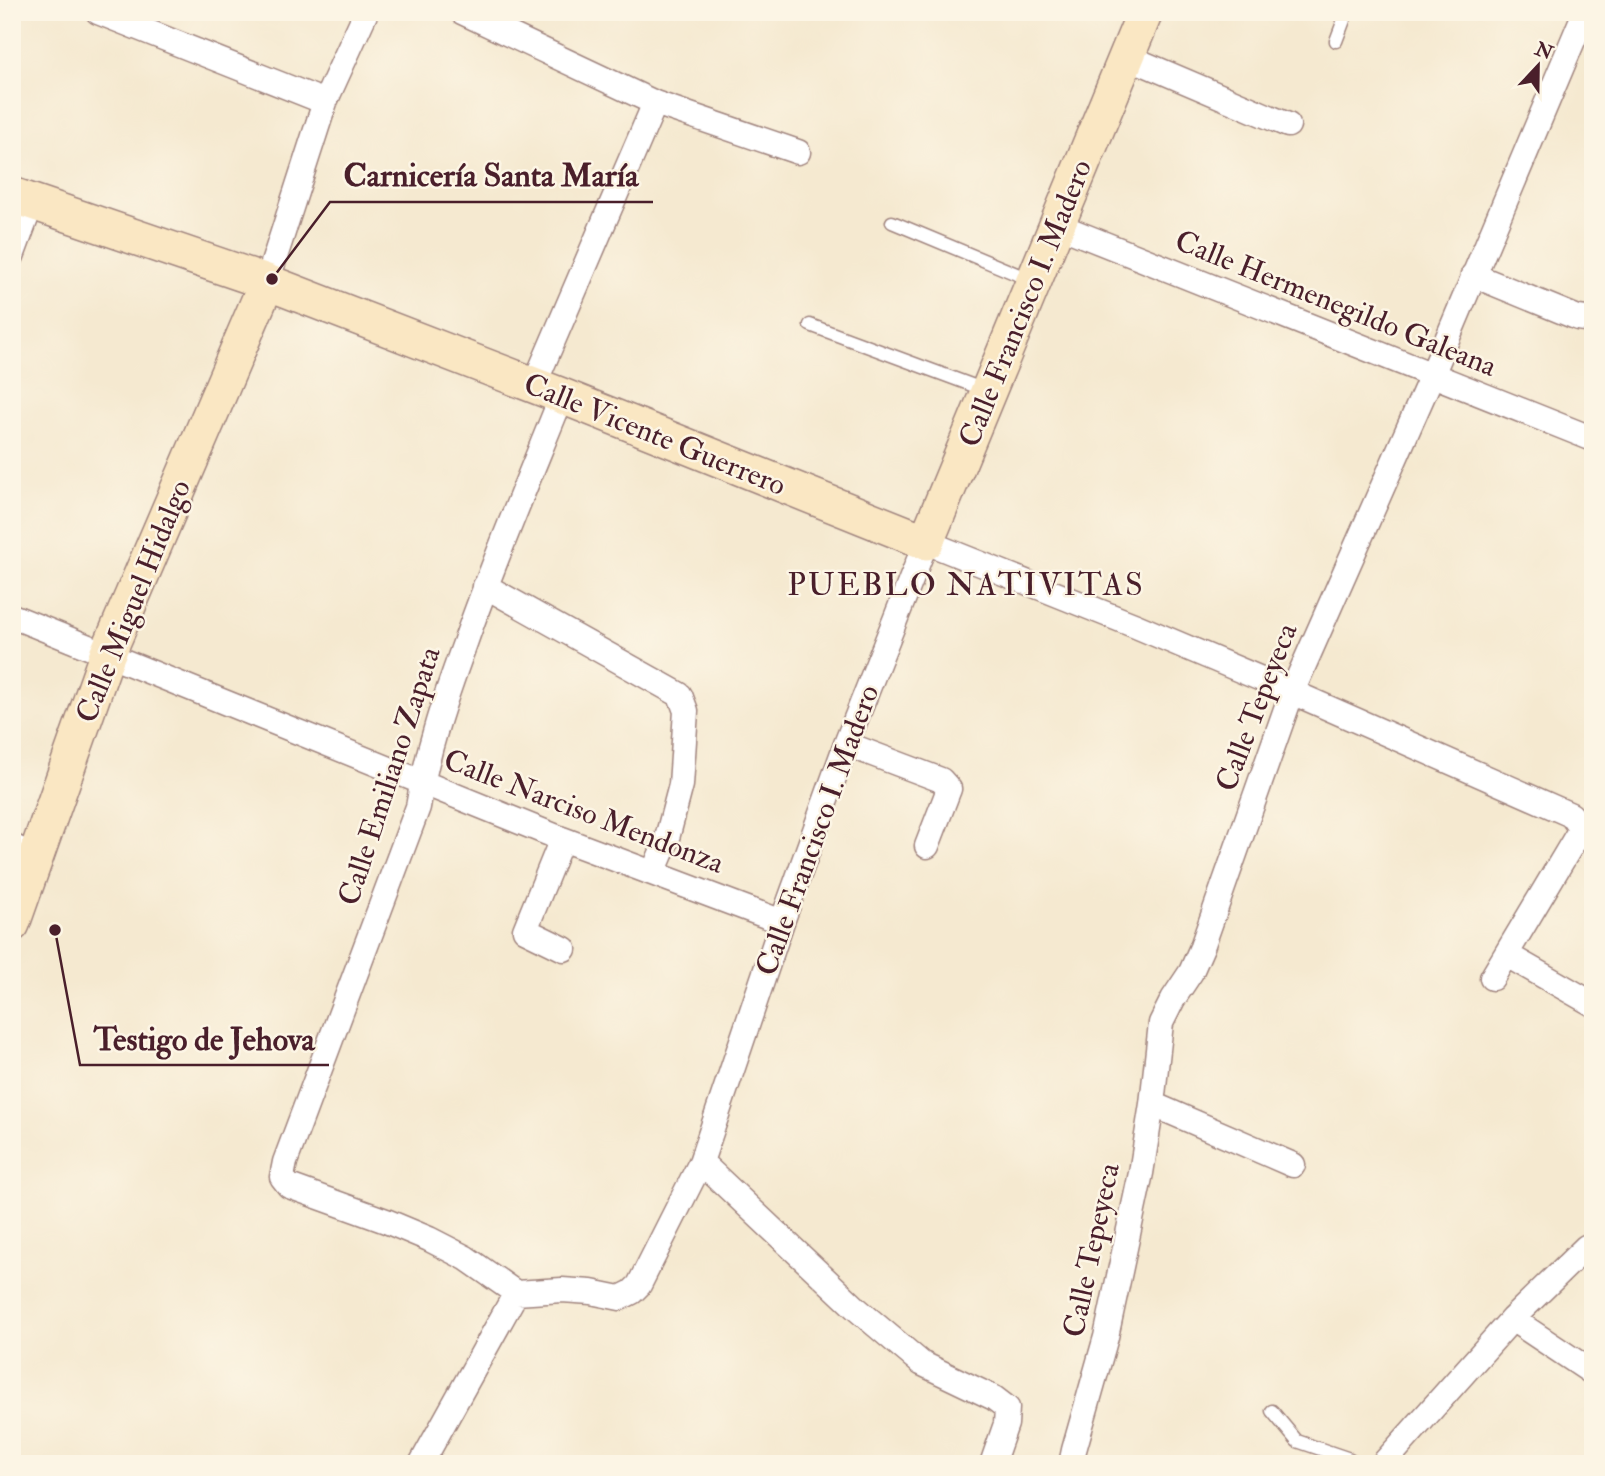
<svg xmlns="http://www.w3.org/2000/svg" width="1605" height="1476" font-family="'IM FELL Double Pica',serif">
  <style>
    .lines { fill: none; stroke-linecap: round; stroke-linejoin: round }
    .lane-casing { stroke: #a0847e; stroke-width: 15 }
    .street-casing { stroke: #a0847e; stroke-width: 27 }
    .secondary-casing { stroke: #a0847e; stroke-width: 38 }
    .lane { stroke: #fff; stroke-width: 12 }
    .street { stroke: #fff; stroke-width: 24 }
    .secondary { stroke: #fae7c3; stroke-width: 35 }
    .labels { text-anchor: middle; stroke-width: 5; stroke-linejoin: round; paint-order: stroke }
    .street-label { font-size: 30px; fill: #4a1f2b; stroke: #fcf5e5 }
    .neighbourhood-label { font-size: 32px; letter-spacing: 2px; fill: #4a1f2b; stroke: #fcf5e5 }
    .leader { fill: none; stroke: #4a1f2b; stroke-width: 2.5 }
    .callout-dot { fill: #4a1f2b; stroke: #fcf5e5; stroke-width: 2.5 }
    .callout-label { font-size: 32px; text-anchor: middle; font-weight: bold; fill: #4a1f2b; stroke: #fcf5e5; stroke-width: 5; stroke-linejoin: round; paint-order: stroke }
  </style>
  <rect width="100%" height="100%" fill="#fcf5e5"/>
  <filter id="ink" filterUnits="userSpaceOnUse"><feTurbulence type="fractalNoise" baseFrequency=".0143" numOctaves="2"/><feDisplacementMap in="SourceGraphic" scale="14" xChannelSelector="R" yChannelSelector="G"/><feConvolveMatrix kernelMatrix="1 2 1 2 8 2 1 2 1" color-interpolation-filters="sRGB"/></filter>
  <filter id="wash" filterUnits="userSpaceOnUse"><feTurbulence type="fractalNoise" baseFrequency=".00686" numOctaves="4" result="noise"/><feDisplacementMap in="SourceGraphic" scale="28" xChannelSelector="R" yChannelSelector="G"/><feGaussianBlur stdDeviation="1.57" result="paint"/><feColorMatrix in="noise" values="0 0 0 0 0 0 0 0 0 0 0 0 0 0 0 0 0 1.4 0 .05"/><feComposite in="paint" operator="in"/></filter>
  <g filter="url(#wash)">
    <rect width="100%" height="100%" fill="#f5e9d0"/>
  </g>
  <g filter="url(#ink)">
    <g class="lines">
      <g class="lane-casing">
        <path id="lane" d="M 1336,41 L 1347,12
          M 892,222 L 1031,280
          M 810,325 L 985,390
          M 1272,1411 L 1297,1441 L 1350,1459 L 1355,1464"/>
      </g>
      <g class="street-casing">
        <path id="street" d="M 98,12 L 325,102
          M 462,12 L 655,103 L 798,152
          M 1126,56 L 1288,125
          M 1057,225 L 1593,439
          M 12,256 L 32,202
          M 1473,275 L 1578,318 L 1593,320
          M 267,282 L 325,102 L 366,12
          M 534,385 L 655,103
          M 562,396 C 529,478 494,560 465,643 C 445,698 427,749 418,807 L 285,1162 L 282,1177 L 289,1186 L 386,1221 L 429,1239 L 466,1258 L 516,1293 L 562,1290 L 591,1292 L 620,1298 L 632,1292 L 639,1285 L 701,1162 L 782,922 L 846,744 L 926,542 L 1136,626 L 1292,692 L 1571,815 L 1581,829 L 1492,978
          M 485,586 L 680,695 L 686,711 L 681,785 L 666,842 L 653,873
          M 12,616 L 562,839 L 782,922
          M 846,744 L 941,780 L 949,789 L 927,846
          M 562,839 L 525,930 L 564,949
          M 12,846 L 35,857
          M 1507,955 L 1593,1004
          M 1152,1104 L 1293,1165
          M 701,1162 L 858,1310 L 921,1363 L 994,1398 L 1007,1408 L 1006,1424 L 992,1464
          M 1512,1319 L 1593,1373
          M 421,1464 L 516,1293
          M 1071,1464 L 1074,1450 L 1106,1337 L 1141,1173 L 1152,1104 L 1161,1023 L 1173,999 L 1191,972 L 1202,947 L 1292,692 L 1432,375 L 1585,12
          M 1383,1464 L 1512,1319 L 1586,1247"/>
      </g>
      <g class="secondary-casing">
        <path id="secondary" d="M 12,195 L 267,282 L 562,396 L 926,542 L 1145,12
          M 12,924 L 107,655 L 267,282"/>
      </g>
      <use href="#lane" class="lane"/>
      <use href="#street" class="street"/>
      <use href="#secondary" class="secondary"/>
    </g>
  </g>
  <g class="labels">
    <g class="street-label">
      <text transform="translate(1025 303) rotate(-68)" y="10">Calle Francisco I. Madero</text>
      <text transform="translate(1336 303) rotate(22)" y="10">Calle Hermenegildo Galeana</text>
      <text transform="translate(655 434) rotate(22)" y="10">Calle Vicente Guerrero</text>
      <text transform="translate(133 601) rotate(-68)" y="10">Calle Miguel Hidalgo</text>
      <text transform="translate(1256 707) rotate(-69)" y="10">Calle Tepeyeca</text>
      <text transform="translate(389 776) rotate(-72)" y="10">Calle Emiliano Zapata</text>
      <text transform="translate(584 811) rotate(21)" y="10">Calle Narciso Mendonza</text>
      <text transform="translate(817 830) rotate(-70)" y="10">Calle Francisco I. Madero</text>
      <text transform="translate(1091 1250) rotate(-78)" y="10">Calle Tepeyeca</text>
    </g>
    <g class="neighbourhood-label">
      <text x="966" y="595">PUEBLO NATIVITAS</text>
    </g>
  </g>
  <path class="leader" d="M272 279L330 202H653M55 930L80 1065H329"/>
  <g class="callout-dot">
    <circle cx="272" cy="279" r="7"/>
    <circle cx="55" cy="930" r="7"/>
  </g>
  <g class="callout-label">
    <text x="491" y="186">Carnicería Santa María</text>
    <text x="204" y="1050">Testigo de Jehova</text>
  </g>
  <rect width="1605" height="1476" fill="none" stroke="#fcf5e5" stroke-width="42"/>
  <g transform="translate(1538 66) rotate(22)" stroke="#fcf5e5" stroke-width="5" paint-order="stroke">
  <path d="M0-5L12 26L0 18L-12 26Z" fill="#4a1f2b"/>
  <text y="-10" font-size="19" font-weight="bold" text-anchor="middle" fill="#4a1f2b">N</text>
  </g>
</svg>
